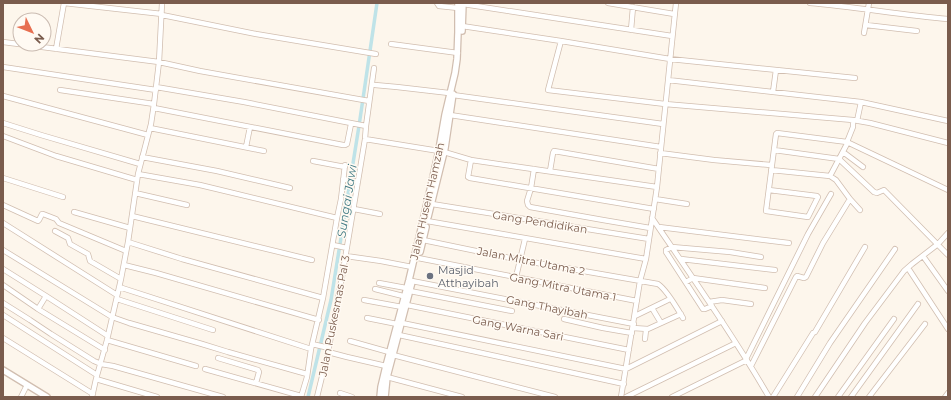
<svg xmlns="http://www.w3.org/2000/svg" width="951" height="400" font-family="Montserrat,sans-serif">
  <style>
    .lines { fill: none; stroke-linecap: round; stroke-linejoin: round }
    .canal { stroke: #bfe3e8; stroke-width: 3.5 }
    .minor-casing { stroke: #d1beb0; stroke-width: 6 }
    .tertiary-casing { stroke: #d1beb0; stroke-width: 8 }
    .minor { stroke: #fff; stroke-width: 4.5 }
    .tertiary { stroke: #fff; stroke-width: 5.5 }
    .worship-dot { fill: #6b7280; stroke: #fffaf3; stroke-width: 1.5 }
    .labels { text-anchor: middle; stroke-width: 3; stroke-linejoin: round; paint-order: stroke }
    .street-label { font-size: 11px; fill: #7a5c4d; stroke: #fffaf3 }
    .worship-label { font-size: 11px; fill: #5b616d; stroke: #fffaf3; text-anchor: start }
    .water-label { font-size: 12px; font-style: italic; fill: #437c86; stroke: #fffaf3 }
  </style>
  <rect width="100%" height="100%" fill="#fdf6ec"/>
  <g class="lines">
    <path class="canal" d="M 308,397 L 331,300 L 359,126 L 377,3"/>
    <g class="minor-casing">
      <path id="minor" d="M 437,3 L 439,6 L 458,8
        M 608,3 L 674,14
        M 810,3 C 856,7 902,15 948,19
        M 463,4 L 672,36
        M 162,15 L 256,34 L 376,54
        M 866,25 L 917,31
        M 462,26 L 561,41 L 670,59 L 855,78
        M 631,30 L 633,7
        M 864,33 L 869,3
        M 561,41 L 548,90 L 665,104 L 853,120 L 870,123 L 948,143
        M 3,42 L 159,62 L 200,71 L 369,101
        M 391,44 L 458,53
        M 56,49 L 64,3 L 162,14
        M 3,67 L 156,90
        M 668,80 L 861,102 L 948,121
        M 375,85 L 397,87 L 449,93
        M 156,87 L 244,102 L 366,126
        M 60,90 L 154,104
        M 773,92 L 776,70
        M 453,95 L 663,124
        M 3,96 L 148,135
        M 154,108 L 343,145 L 345,145 L 347,144 L 351,124
        M 450,115 L 661,147
        M 857,121 L 861,102
        M 3,123 L 41,135 L 140,164
        M 150,128 L 264,151
        M 3,136 L 56,156 L 137,180
        M 365,139 L 439,151
        M 847,142 L 853,127 L 853,120
        M 848,142 L 839,159 L 874,192 L 877,193 L 884,190 L 948,255
        M 246,147 L 250,127
        M 774,150 L 839,159 L 830,176
        M 444,152 L 471,160 L 657,187
        M 843,152 L 863,167
        M 660,153 L 714,160 L 771,165
        M 142,157 L 217,171 L 290,188
        M 471,160 L 468,177 L 470,178 L 654,209
        M 313,161 L 345,167
        M 534,169 L 531,188 L 527,201 L 528,205 L 530,207 L 603,220 L 650,228
        M 771,170 L 830,176 L 836,180 L 850,199 L 860,210
        M 550,171 L 553,153 L 554,151 L 659,169
        M 138,174 L 200,185 L 337,218 L 323,298 L 311,349 L 307,377 L 301,397
        M 3,178 L 63,197
        M 343,179 L 358,182
        M 769,190 L 817,196 L 818,197 L 808,217 L 766,211 L 776,134 L 777,133 L 847,142 L 948,190
        M 135,193 L 187,205
        M 655,199 L 687,204
        M 432,204 L 649,239
        M 3,205 L 38,221 L 39,220 L 42,214 L 43,214 L 56,219 L 59,223 L 126,251
        M 354,209 L 380,214
        M 74,212 L 130,228
        M 132,216 L 312,260
        M 337,218 L 341,199 L 345,165
        M 652,218 C 692,277 733,335 769,397
        M 427,221 L 646,259
        M 3,223 L 117,295
        M 659,227 L 789,243
        M 55,231 L 68,238 L 70,244 L 88,254 L 90,261 L 121,279
        M 423,240 L 520,260 L 658,284 C 667,290 677,308 683,318
        M 128,242 L 182,259 L 323,298
        M 333,245 L 347,248
        M 3,250 L 112,317 L 129,323 L 202,344 L 228,352 L 307,374
        M 346,256 L 381,261 L 412,267
        M 923,256 L 948,291
        M 418,258 L 637,301
        M 681,259 L 775,270
        M 124,265 L 156,273 L 319,320
        M 908,268 L 948,329
        M 3,269 L 46,296 L 38,309
        M 516,277 L 525,239
        M 412,281 L 634,324
        M 686,282 L 693,278 L 765,288
        M 379,283 L 406,288
        M 3,285 L 38,309 L 105,350
        M 119,287 L 311,349
        M 375,289 L 407,297
        M 410,291 L 512,311
        M 46,296 L 108,336
        M 117,299 L 213,330
        M 364,300 L 402,307
        M 709,302 L 722,300 L 751,304
        M 3,303 L 30,320 L 51,334 L 94,361 L 101,364 L 113,366 L 223,397
        M 407,305 L 629,350
        M 712,306 L 705,309 L 703,309 L 666,252 L 666,250 L 672,247 L 730,252 L 761,257
        M 652,308 L 661,323
        M 3,315 L 97,375
        M 635,316 L 670,299
        M 367,318 L 397,324
        M 564,319 L 603,328 L 632,333
        M 402,323 L 626,369 L 722,321
        M 633,328 L 648,329 L 681,314
        M 399,335 L 624,384
        M 3,338 L 93,394
        M 645,339 L 646,330
        M 107,340 L 196,366
        M 350,341 L 389,352
        M 312,344 L 329,348
        M 328,352 L 347,357 L 386,366
        M 393,355 L 555,397
        M 218,358 L 258,370 L 259,372 L 256,383
        M 746,359 L 808,234 L 831,194
        M 751,366 L 796,277 L 797,276 L 804,278 L 806,277 L 823,243 L 850,199
        M 205,369 L 301,396
        M 387,377 L 462,397
        M 96,379 L 157,397
        M 340,393 L 352,397
        M 21,397 L 27,385
        M 92,397 L 96,379 L 107,340 L 121,279 L 128,242 L 138,174 L 151,124 L 154,104 L 159,62 L 162,3
        M 317,397 L 328,352 L 342,277 L 365,139 L 366,126 L 374,68
        M 621,397 L 640,281 L 646,259 L 657,187 L 676,3
        M 626,397 L 736,343
        M 672,397 L 747,360
        M 773,397 L 813,333 L 815,332 L 865,247
        M 797,397 L 830,343 L 895,249
        M 815,397 L 865,323 L 904,271 L 912,264 L 938,244 L 948,233
        M 838,397 L 894,319
        M 851,397 L 918,304
        M 869,397 L 925,324
        M 945,397 L 948,393"/>
    </g>
    <g class="tertiary-casing">
      <path id="tertiary" d="M 462,31 L 463,3
        M 428,217 L 445,148 L 453,94
        M 420,252 L 426,227
        M 3,370 L 47,397
        M 380,397 L 381,387 L 386,366 L 409,280 L 423,221 L 438,155 L 445,115 L 455,73 L 457,59 L 458,32 L 458,3
        M 385,397 L 387,377 L 412,282"/>
    </g>
    <use href="#minor" class="minor"/>
    <use href="#tertiary" class="tertiary"/>
  </g>
  <circle class="worship-dot" cx="430" cy="276" r="4"/>
  <g class="labels">
    <g class="street-label">
      <text transform="translate(427 201) rotate(-77)" y="4">Jalan Husein Hamzah</text>
      <text transform="translate(540 222) rotate(9)" y="4">Gang Pendidikan</text>
      <text transform="translate(531 261) rotate(11)" y="4">Jalan Mitra Utama 2</text>
      <text transform="translate(563 287) rotate(11)" y="4">Gang Mitra Utama 1</text>
      <text transform="translate(547 307) rotate(11)" y="4">Gang Thayibah</text>
      <text transform="translate(334 316) rotate(-79)" y="4">Jalan Puskesmas Pal 3</text>
      <text transform="translate(518 328) rotate(11)" y="4">Gang Warna Sari</text>
    </g>
    <g class="worship-label">
      <text x="438" y="274">Masjid<tspan x="438" dy="13">Atthayibah</tspan></text>
    </g>
    <g class="water-label">
      <text transform="translate(347 201) rotate(-81)" y="4">Sungai Jawi</text>
    </g>
  </g>
  <rect width="951" height="400" fill="none" stroke="#7a5c4d" stroke-width="8"/>
  <g transform="translate(32 32) rotate(133)"><circle r="19" fill="#fffaf3" stroke="#cabbb1"/>
  <path d="M0-3L7 15L0 10L-7 15Z" fill="#e76f51"/>
  <text y="-6" font-size="11" font-weight="bold" text-anchor="middle" fill="#7a5c4d">N</text>
  </g>
</svg>
